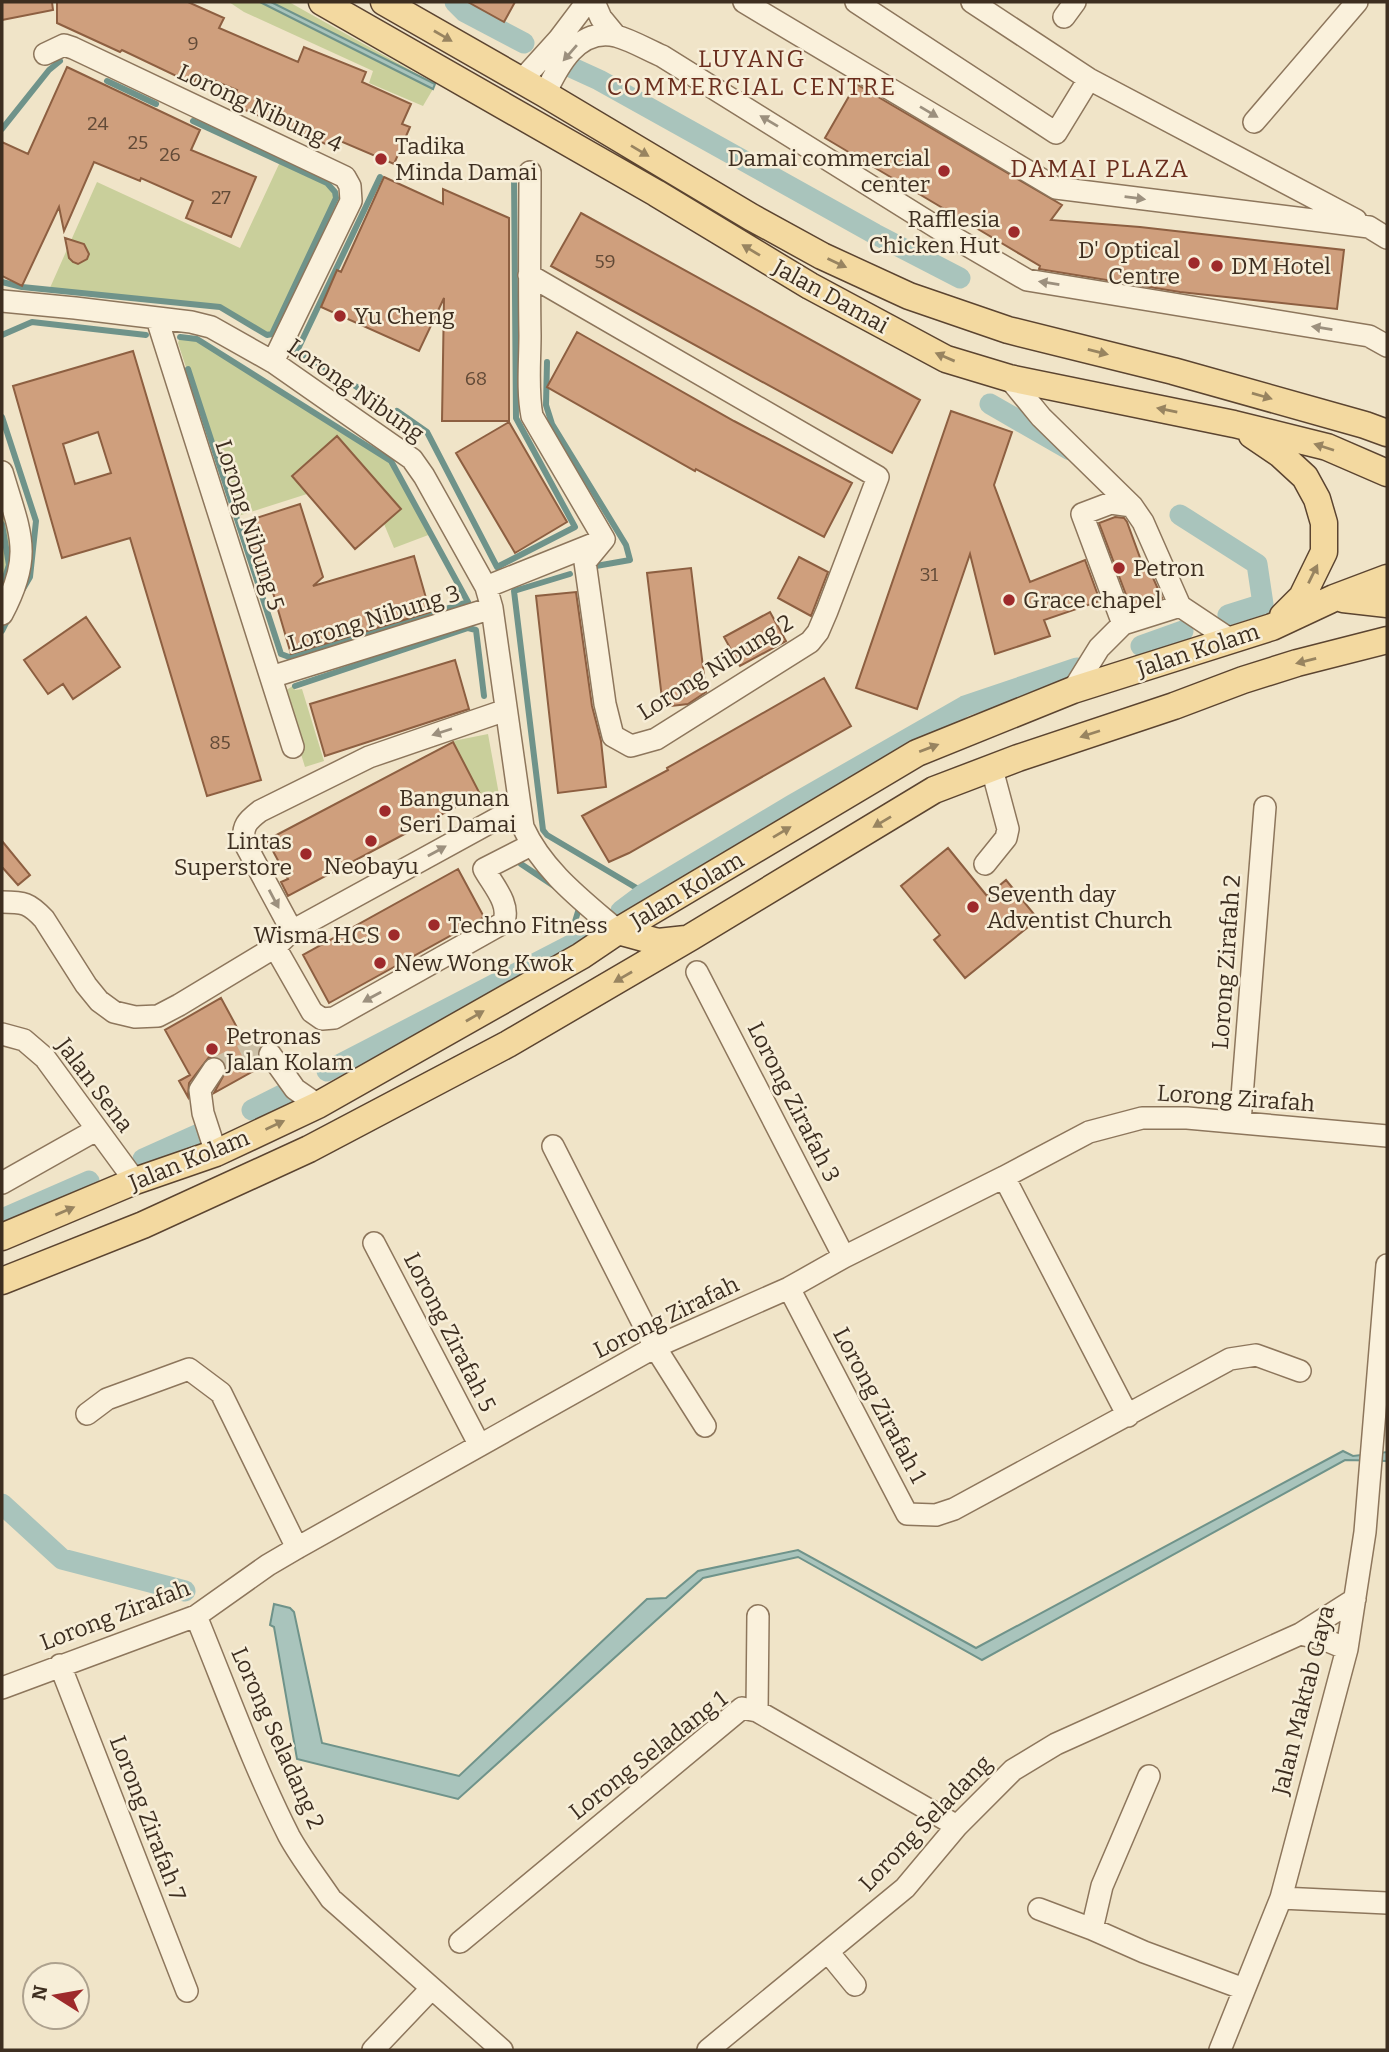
<svg xmlns="http://www.w3.org/2000/svg" width="1389" height="2052" font-family="Bitter,serif">
  <style>
    .green { fill: #c9cf9b }
    .water { fill: #a9c4bc; stroke: #6f938a; stroke-width: 2 }
    .lines { fill: none; stroke-linecap: round; stroke-linejoin: round }
    .stream { stroke: #6f938a; stroke-width: 6 }
    .canal { stroke: #a9c4bc; stroke-width: 21 }
    .building { fill: #cf9f7d; stroke: #8d5f41; stroke-width: 2; fill-rule: evenodd }
    .minor-tunnel { stroke: #ccc0a6; stroke-width: 21; stroke-dasharray: 21 10; stroke-linecap: butt }
    .minor-casing { stroke: #8d765c; stroke-width: 24 }
    .major-casing { stroke: #5b4430; stroke-width: 29 }
    .minor { stroke: #faf1dc; stroke-width: 21 }
    .major { stroke: #f3d9a0; stroke-width: 26 }
    .oneway { fill: #988460 }
    .oneway2 { fill: #9c907e }
    .poi-dot { fill: #9e2a2b; stroke: #f7eed8; stroke-width: 2.5 }
    .labels { text-anchor: middle; stroke-width: 5; stroke-linejoin: round; paint-order: stroke }
    .number-label { font-size: 19px; fill: #624a37 }
    .street-label { font-size: 23px; fill: #3d2e20; stroke: #f7eed8 }
    .poi-label { font-size: 23px; fill: #3d2e20; stroke: #f7eed8; text-anchor: start }
    .neighbourhood-label { font-size: 24px; letter-spacing: 2px; fill: #6b2e1e; stroke: #f7eed8 }
  </style>
  <rect width="100%" height="100%" fill="#f0e4c8"/>
  <path class="green" d="M 229,2 L 260,2 L 433,89 L 423,106 L 369,83 L 373,71 L 244,12 Z
    M 271,2 L 289,2 L 435,84 Z
    M 280,162 C 296,169 334,180 336,198 L 270,336 L 220,307 L 49,290 L 97,182 L 240,248 Z
    M 180,337 L 197,339 L 391,461 L 431,534 L 394,548 L 384,524 L 400,508 L 337,436 L 292,476 L 307,494 L 235,517 L 178,343 Z
    M 2,494 L 15,537 L 9,584 L 2,581 Z
    M 294,685 L 295,690 L 302,689 L 324,761 L 305,767 L 282,693 Z
    M 488,734 L 500,800 L 486,806 L 453,741 Z"/>
  <path class="water" d="M 260,2 L 271,2 L 435,84 L 433,89 Z
    M 1343,1451 L 1353,1456 L 1387,1452 L 1387,1461 L 1345,1460 L 982,1660 L 798,1557 L 703,1578 L 458,1799 L 297,1759 L 274,1627 L 270,1625 L 274,1604 L 290,1608 L 294,1612 L 322,1743 L 459,1776 L 647,1599 L 666,1598 L 698,1571 L 798,1550 L 976,1648 Z"/>
  <g class="lines">
    <path class="stream" d="M 107,81 L 156,104
      M 2,129 L 49,70 L 60,61
      M 2,282 L 22,287 L 220,307 L 267,335 L 272,334 L 336,198 L 335,192 L 327,183 L 193,121
      M 2,335 L 32,322 L 146,335
      M 180,337 L 197,339 L 391,461 L 468,602 L 289,657 L 281,654 L 188,369
      M 547,362 L 546,405 L 552,424 L 626,545 L 630,560 L 596,566
      M 332,372 L 297,351 L 380,177
      M 346,380 L 383,404
      M 397,411 L 427,432 L 497,567 L 575,527 L 516,418 L 514,174
      M 2,417 L 36,521 L 30,577 L 23,589
      M 2,524 L 9,565 L 2,587
      M 570,574 L 514,591 L 543,830 L 547,835 L 645,893
      M 2,631 L 9,617
      M 295,686 L 468,628 L 476,630 L 484,696
      M 521,864 L 557,888
      M 567,948 L 580,905"/>
    <path class="canal" d="M 455,2 L 465,12 L 524,43
      M 564,64 L 599,80 L 875,234 L 960,278
      M 990,404 L 1070,450
      M 1180,515 L 1257,564 L 1263,604 L 1228,615
      M 1141,646 L 1183,631
      M 621,911 L 645,893 L 792,805 L 965,706 L 1077,668
      M 327,1071 L 594,933
      M 252,1110 L 290,1091
      M 143,1159 L 201,1133
      M 2,1219 L 89,1181
      M 2,1504 L 62,1559 L 185,1591"/>
  </g>
  <path class="building" d="M 2,2 L 52,2 L 53,10 L 2,20 Z
    M 57,2 L 188,2 L 224,18 L 219,28 L 298,62 L 304,47 L 366,72 L 362,82 L 411,104 L 402,124 L 410,127 L 394,164 L 338,140 L 335,148 L 231,104 L 237,90 L 198,74 L 193,84 L 122,50 L 120,52 L 57,23 Z
    M 468,2 L 515,2 L 504,22 Z
    M 67,67 L 200,130 L 191,150 L 256,177 L 231,237 L 186,218 L 193,201 L 141,178 L 140,181 L 94,162 L 64,231 L 59,207 L 22,286 L 2,276 L 2,142 L 28,154 Z
    M 856,84 L 1062,205 L 1051,220 L 1140,227 L 1344,250 L 1337,309 L 1180,292 L 1039,269 L 1040,266 L 825,138 Z
    M 384,177 L 443,204 L 443,189 L 509,218 L 509,421 L 442,421 L 444,298 L 419,351 L 321,307 L 337,270 L 341,272 Z
    M 581,213 L 920,400 L 892,453 L 551,266 Z
    M 65,238 L 84,244 L 89,254 L 87,259 L 78,264 L 73,262 L 69,258 Z
    M 577,332 L 734,421 L 852,483 L 824,537 L 696,469 L 695,471 L 547,387 Z
    M 133,351 L 261,780 L 207,796 L 130,538 L 62,558 L 13,386 ZM 98,432 L 111,473 L 75,484 L 63,444 Z
    M 951,411 L 1012,432 L 994,485 L 1030,582 L 1085,560 L 1100,601 L 1044,620 L 1050,636 L 995,654 L 970,554 L 917,709 L 856,688 Z
    M 509,422 L 567,522 L 515,553 L 456,453 Z
    M 337,436 L 401,509 L 355,549 L 292,476 Z
    M 300,504 L 323,577 L 313,586 L 414,556 L 430,612 L 291,654 L 269,579 L 263,581 L 244,522 Z
    M 1115,517 L 1124,518 L 1127,522 L 1142,563 L 1146,562 L 1162,598 L 1131,608 L 1099,523 Z
    M 799,557 L 828,572 L 811,616 L 778,598 Z
    M 691,568 L 706,692 L 688,704 L 663,707 L 647,573 Z
    M 576,592 L 592,706 L 601,741 L 606,787 L 558,793 L 536,596 Z
    M 770,612 L 786,641 L 740,666 L 724,637 Z
    M 86,617 L 120,667 L 73,699 L 63,684 L 48,694 L 24,660 Z
    M 455,660 L 469,709 L 325,756 L 310,704 Z
    M 824,678 L 851,726 L 629,853 L 609,862 L 582,816 L 668,770 L 667,768 Z
    M 453,742 L 480,794 L 288,896 L 281,882 L 288,879 L 267,840 Z
    M 2,841 L 30,875 L 18,885 L 2,867 Z
    M 948,848 L 987,896 L 1006,880 L 1038,919 L 965,978 L 934,940 L 940,935 L 901,886 Z
    M 458,869 L 484,917 L 329,1003 L 303,955 Z
    M 221,998 L 259,1068 L 214,1093 L 227,1069 L 222,1059 L 209,1057 L 189,1083 L 188,1097 L 179,1081 L 190,1075 L 165,1030 Z"/>
  <g class="lines">
    <path class="minor-tunnel" d="M 214,1069 L 256,1048 L 270,1054"/>
    <g class="minor-casing">
      <path id="minor" d="M 594,2 L 601,18 L 615,35
        M 744,2 L 1056,188 L 1369,227 L 1387,238
        M 856,2 L 1056,133 L 1089,79
        M 972,2 L 1089,79 L 1356,220
        M 1064,17 L 1075,2
        M 45,54 L 64,45 L 73,48 L 345,177 L 350,186 L 351,201 L 273,362
        M 521,81 L 559,39 L 587,2
        M 545,94 C 558,66 578,27 616,36 C 631,40 648,50 662,56 L 941,230 L 1027,280 L 1369,336 L 1387,346
        M 1254,122 L 1357,2
        M 529,275 L 878,477 L 827,611 L 818,632 L 810,642 L 656,739 L 631,746 L 613,736 L 605,704 L 585,562 L 604,539 L 532,416 C 527,390 530,362 530,335 C 529,280 530,226 530,172
        M 2,301 L 75,308 L 191,322 L 211,327 L 273,362 L 412,459 L 424,476 L 486,587 L 492,608 L 523,827 C 543,871 582,900 618,931
        M 157,319 L 293,747
        M 1009,378 L 1041,417 L 1132,506 L 1143,522 L 1180,606 L 1123,624
        M 2,472 C 20,533 34,554 2,614
        M 486,587 L 601,541
        M 1180,606 L 1231,640
        M 271,677 L 492,608
        M 1073,690 L 1099,648 L 1123,624 L 1082,514 L 1111,503 L 1132,506
        M 985,864 L 1006,838 L 1008,829 L 992,769
        M 2,902 C 24,902 29,903 44,919 L 86,985 L 99,1001 L 114,1012 L 135,1017 L 158,1016 L 179,1005 L 275,947 L 292,931 L 520,806
        M 292,931 L 244,842 C 242,826 247,821 260,811 L 369,757 L 506,710
        M 275,947 L 312,1012 L 322,1019 L 334,1018 L 503,923 C 512,905 492,884 484,869 L 531,845
        M 697,972 L 844,1257
        M 2,1034 L 24,1040 L 45,1058 L 135,1181
        M 270,1054 L 295,1089 L 318,1105
        M 214,1069 L 200,1090 L 203,1113 L 216,1153
        M 1240,1122 L 1265,807
        M 553,1146 L 655,1347 L 705,1426
        M 1004,1177 L 1128,1416
        M 2,1183 L 96,1130
        M 374,1243 L 479,1444
        M 789,1288 L 907,1514 L 936,1515 L 954,1509 L 1230,1359 L 1256,1355 L 1300,1371
        M 87,1414 L 107,1399 L 189,1369 L 221,1393 L 297,1548
        M 196,1616 C 226,1689 253,1765 289,1836 C 301,1858 317,1878 331,1899 L 502,2050
        M 1300,1634 L 1323,1639 L 1347,1649
        M 60,1665 L 187,1991
        M 2,1688 L 196,1616 L 268,1565 L 297,1548 L 655,1347 L 789,1288 L 844,1257 L 1004,1177 L 1089,1132 L 1142,1118 L 1187,1118 L 1387,1136
        M 757,1711 L 758,1616
        M 1149,1776 L 1102,1886 L 1092,1929 L 1144,1952 L 1244,1989
        M 1281,1898 L 1387,1903
        M 1039,1909 L 1092,1929
        M 460,1942 L 742,1708 L 757,1711 L 957,1826
        M 828,1952 L 855,1985
        M 373,2050 L 431,1989
        M 708,2050 L 905,1888 L 957,1826 L 1013,1770 L 1056,1744 L 1300,1634 L 1355,1599
        M 1220,2050 L 1281,1898 L 1347,1649 L 1365,1532 L 1387,1265"/>
    </g>
    <g class="major-casing">
      <path id="major" d="M 322,2 L 656,193 L 810,286 L 946,359 L 1009,378 L 1234,424 L 1327,447 L 1387,473
        M 384,2 L 545,94 L 751,217 L 822,256 L 909,296 L 1008,330 L 1173,371 L 1365,425 L 1387,433
        M 1252,435 L 1280,454 L 1305,477 L 1317,499 L 1324,523 L 1324,552 L 1302,597 L 1283,616
        M 1343,599 L 1387,604
        M 618,931 L 658,942 L 686,939
        M 2,1237 L 135,1181 L 216,1153 L 318,1105 L 581,956 L 618,931 L 917,753 L 1073,690 L 1272,627 L 1334,598 L 1387,578
        M 2,1281 L 143,1225 L 309,1149 L 508,1044 L 691,937 L 934,790 L 1018,758 L 1174,706 L 1243,680 L 1297,663 L 1387,640"/>
    </g>
    <use href="#minor" class="minor"/>
    <use href="#major" class="major"/>
  </g>
  <defs><path id="oneway-solid" d="M-6-.8H1V-3.2L6.5 0L1 3.2V.8H-6Z" transform="scale(1.75)"/></defs>
  <g class="oneway">
    <use href="#oneway-solid" transform="translate(443 36) rotate(30)"/>
    <use href="#oneway-solid" transform="translate(640 151) rotate(31)"/>
    <use href="#oneway-solid" transform="translate(751 250) rotate(-149)"/>
    <use href="#oneway-solid" transform="translate(837 263) rotate(25)"/>
    <use href="#oneway-solid" transform="translate(1098 352) rotate(14)"/>
    <use href="#oneway-solid" transform="translate(945 357) rotate(-157)"/>
    <use href="#oneway-solid" transform="translate(1262 396) rotate(16)"/>
    <use href="#oneway-solid" transform="translate(1167 410) rotate(-169)"/>
    <use href="#oneway-solid" transform="translate(1324 447) rotate(-162)"/>
    <use href="#oneway-solid" transform="translate(1313 574) rotate(-64)"/>
    <use href="#oneway-solid" transform="translate(1306 661) rotate(166)"/>
    <use href="#oneway-solid" transform="translate(1090 734) rotate(162)"/>
    <use href="#oneway-solid" transform="translate(929 748) rotate(-21)"/>
    <use href="#oneway-solid" transform="translate(882 822) rotate(149)"/>
    <use href="#oneway-solid" transform="translate(782 832) rotate(-31)"/>
    <use href="#oneway-solid" transform="translate(623 977) rotate(150)"/>
    <use href="#oneway-solid" transform="translate(475 1016) rotate(-30)"/>
    <use href="#oneway-solid" transform="translate(275 1125) rotate(-25)"/>
    <use href="#oneway-solid" transform="translate(65 1211) rotate(-23)"/>
  </g>
  <g class="oneway2">
    <use href="#oneway-solid" transform="translate(570 53) rotate(131)"/>
    <use href="#oneway-solid" transform="translate(929 112) rotate(31)"/>
    <use href="#oneway-solid" transform="translate(769 121) rotate(-149)"/>
    <use href="#oneway-solid" transform="translate(1135 198) rotate(7)"/>
    <use href="#oneway-solid" transform="translate(1049 283) rotate(-171)"/>
    <use href="#oneway-solid" transform="translate(1322 328) rotate(-171)"/>
    <use href="#oneway-solid" transform="translate(442 732) rotate(162)"/>
    <use href="#oneway-solid" transform="translate(437 851) rotate(-29)"/>
    <use href="#oneway-solid" transform="translate(274 899) rotate(62)"/>
    <use href="#oneway-solid" transform="translate(372 997) rotate(151)"/>
  </g>
  <g class="poi-dot">
    <circle cx="381" cy="159" r="7"/>
    <circle cx="944" cy="171" r="7"/>
    <circle cx="1014" cy="232" r="7"/>
    <circle cx="1194" cy="263" r="7"/>
    <circle cx="1217" cy="266" r="7"/>
    <circle cx="340" cy="316" r="7"/>
    <circle cx="1119" cy="568" r="7"/>
    <circle cx="1009" cy="600" r="7"/>
    <circle cx="385" cy="811" r="7"/>
    <circle cx="371" cy="841" r="7"/>
    <circle cx="306" cy="854" r="7"/>
    <circle cx="973" cy="907" r="7"/>
    <circle cx="434" cy="925" r="7"/>
    <circle cx="394" cy="935" r="7"/>
    <circle cx="380" cy="963" r="7"/>
    <circle cx="212" cy="1049" r="7"/>
  </g>
  <g class="labels">
    <g class="number-label">
      <text x="193" y="50">9</text>
      <text x="98" y="130">24</text>
      <text x="138" y="149">25</text>
      <text x="170" y="161">26</text>
      <text x="221" y="204">27</text>
      <text x="605" y="268">59</text>
      <text x="476" y="385">68</text>
      <text x="929" y="581">31</text>
      <text x="220" y="749">85</text>
    </g>
    <g class="street-label">
      <text transform="translate(260 108) rotate(25)" y="8">Lorong Nibung 4</text>
      <text transform="translate(831 296) rotate(29)" y="8">Jalan Damai</text>
      <text transform="translate(356 390) rotate(35)" y="8">Lorong Nibung</text>
      <text transform="translate(250 525) rotate(72)" y="8">Lorong Nibung 5</text>
      <text transform="translate(374 618) rotate(-17)" y="8">Lorong Nibung 3</text>
      <text transform="translate(1198 650) rotate(-18)" y="8">Jalan Kolam</text>
      <text transform="translate(715 667) rotate(-32)" y="8">Lorong Nibung 2</text>
      <text transform="translate(687 890) rotate(-31)" y="8">Jalan Kolam</text>
      <text transform="translate(1226 962) rotate(-86)" y="8">Lorong Zirafah 2</text>
      <text transform="translate(95 1085) rotate(53)" y="8">Jalan Sena</text>
      <text transform="translate(1236 1098) rotate(4)" y="8">Lorong Zirafah</text>
      <text transform="translate(794 1102) rotate(63)" y="8">Lorong Zirafah 3</text>
      <text transform="translate(189 1160) rotate(-22)" y="8">Jalan Kolam</text>
      <text transform="translate(666 1317) rotate(-26)" y="8">Lorong Zirafah</text>
      <text transform="translate(450 1332) rotate(63)" y="8">Lorong Zirafah 5</text>
      <text transform="translate(880 1405) rotate(62)" y="8">Lorong Zirafah 1</text>
      <text transform="translate(115 1615) rotate(-21)" y="8">Lorong Zirafah</text>
      <text transform="translate(1303 1700) rotate(-76)" y="8">Jalan Maktab Gaya</text>
      <text transform="translate(278 1738) rotate(66)" y="8">Lorong Seladang 2</text>
      <text transform="translate(648 1755) rotate(-38)" y="8">Lorong Seladang 1</text>
      <text transform="translate(148 1818) rotate(69)" y="8">Lorong Zirafah 7</text>
      <text transform="translate(925 1823) rotate(-46)" y="8">Lorong Seladang</text>
    </g>
    <g class="poi-label">
      <text x="395" y="154">Tadika<tspan x="395" dy="26">Minda Damai</tspan></text>
      <text x="930" y="166" text-anchor="end">Damai commercial<tspan x="930" dy="26">center</tspan></text>
      <text x="1000" y="227" text-anchor="end">Rafflesia<tspan x="1000" dy="26">Chicken Hut</tspan></text>
      <text x="1180" y="258" text-anchor="end">D' Optical<tspan x="1180" dy="26">Centre</tspan></text>
      <text x="1231" y="274">DM Hotel</text>
      <text x="354" y="324">Yu Cheng</text>
      <text x="1133" y="576">Petron</text>
      <text x="1023" y="608">Grace chapel</text>
      <text x="399" y="806">Bangunan<tspan x="399" dy="26">Seri Damai</tspan></text>
      <text x="292" y="849" text-anchor="end">Lintas<tspan x="292" dy="26">Superstore</tspan></text>
      <text x="371" y="874" text-anchor="middle">Neobayu</text>
      <text x="987" y="902">Seventh day<tspan x="987" dy="26">Adventist Church</tspan></text>
      <text x="448" y="933">Techno Fitness</text>
      <text x="380" y="943" text-anchor="end">Wisma HCS</text>
      <text x="394" y="971">New Wong Kwok</text>
      <text x="226" y="1044">Petronas<tspan x="226" dy="26">Jalan Kolam</tspan></text>
    </g>
    <g class="neighbourhood-label">
      <text x="752" y="67">LUYANG<tspan x="752" dy="28">COMMERCIAL CENTRE</tspan></text>
      <text x="1100" y="177">DAMAI PLAZA</text>
    </g>
  </g>
  <rect width="1389" height="2052" fill="none" stroke="#3d2e20" stroke-width="7"/>
  <g transform="translate(56 1996) rotate(281)"><circle r="33" fill="#f7eed8" stroke="#ada18e" stroke-width="2"/>
  <path d="M0-5L12 26L0 18L-12 26Z" fill="#9e2a2b"/>
  <text y="-10" font-size="19" font-weight="bold" text-anchor="middle" fill="#3d2e20">N</text>
  </g>
</svg>
